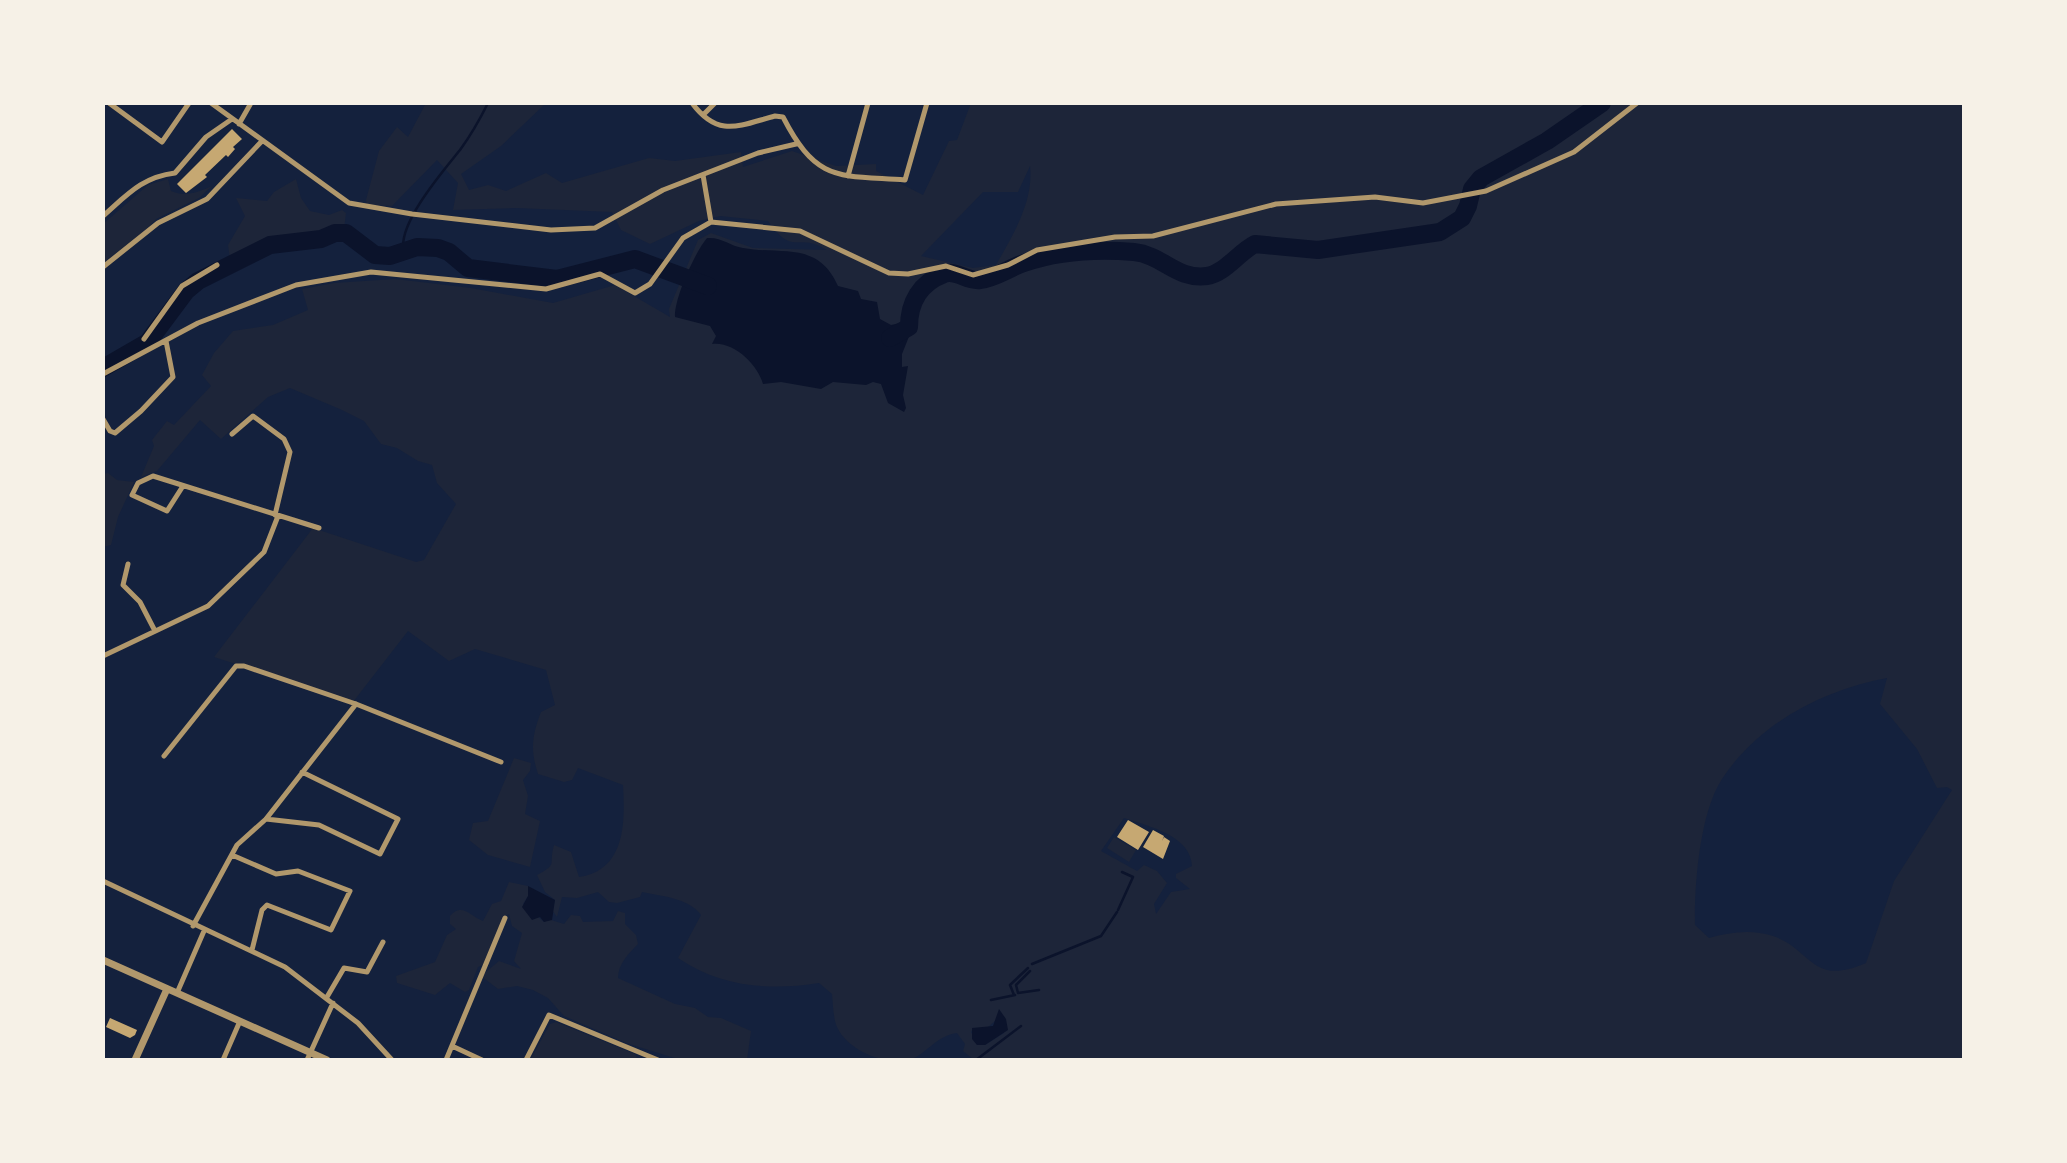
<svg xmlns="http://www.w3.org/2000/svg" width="2067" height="1163" font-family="Raleway,sans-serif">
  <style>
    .green { fill: #1d2539; fill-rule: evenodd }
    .water { fill: #0b132b }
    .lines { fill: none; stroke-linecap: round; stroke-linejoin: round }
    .stream { stroke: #0b132b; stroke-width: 2.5 }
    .river { stroke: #0b132b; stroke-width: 18 }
    .building { fill: #c6a872 }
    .minor { stroke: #b1986c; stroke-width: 5 }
    .tertiary { stroke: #b1986c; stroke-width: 7 }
  </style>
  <rect width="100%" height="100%" fill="#14213d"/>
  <path class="green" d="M 426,103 L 551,103 L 545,104 L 501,146 L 461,174 L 469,190 L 488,185 L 506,191 L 546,173 L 562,183 L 649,158 L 675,161 L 741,152 L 743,167 L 792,151 L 836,166 L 876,164 L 876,171 L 923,195 L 949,141 L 957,140 L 971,103 L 1964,103 L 1964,1060 L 974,1060 L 963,1051 L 965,1044 L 957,1033 C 935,1036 925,1056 909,1060 C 884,1065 848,1051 837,1027 C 833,1018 833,1004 832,994 L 819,983 C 770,991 720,987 678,958 L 701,915 C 689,898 661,896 642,892 L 640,897 L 617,903 L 609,902 L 598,892 L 577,898 L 562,897 L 557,917 L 552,910 L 555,900 L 545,892 L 537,875 C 559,863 548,866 554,845 L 571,852 L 579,877 C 626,870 625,822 623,785 L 578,768 L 572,780 L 564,782 L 538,774 C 530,750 532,735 541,712 L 555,705 L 546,670 L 475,649 L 449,661 L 408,631 L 353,702 L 214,657 L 313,528 L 416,562 L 424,560 L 456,504 L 437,483 L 432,465 L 418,461 L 397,448 L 381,444 L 364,421 L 342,410 L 290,388 L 268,397 L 221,439 L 200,420 L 157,471 L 141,477 L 154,446 L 152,440 L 167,421 L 174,425 L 211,386 L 202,375 L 214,353 L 233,331 L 273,325 L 308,310 L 302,289 L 334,283 L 395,279 L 471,288 L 553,303 L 615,285 L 670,317 L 669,309 L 698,240 L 711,233 L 753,248 L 827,250 C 796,231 794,258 768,221 L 720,216 L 699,221 L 650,244 L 621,230 L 612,212 L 517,208 L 453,210 L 458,183 L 437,160 L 392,206 L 367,205 L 366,200 L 379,151 L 397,127 L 408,137 ZM 1030,166 C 1034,201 1013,235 996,265 L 973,268 L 921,256 L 983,192 L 1018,192 ZM 1887,678 L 1880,704 L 1917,749 L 1937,788 L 1947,787 L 1952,790 L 1894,881 L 1866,963 C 1811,987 1812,949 1773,936 C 1752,929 1730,932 1709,938 L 1695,925 C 1694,886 1700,812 1722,779 C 1759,723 1823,690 1887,678 ZM 1124,818 C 1149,826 1191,836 1192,866 L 1176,874 L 1176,878 L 1190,889 L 1171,892 L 1156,914 L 1154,904 L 1167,883 L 1157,871 L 1144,865 L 1137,871 L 1101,851 ZM 996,1020 L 1004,1033 L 985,1045 L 977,1045 L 971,1032 L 974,1028 L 987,1028 Z
    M 168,179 L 171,191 C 185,197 196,193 212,186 L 199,198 L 156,219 L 145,231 L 103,263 L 103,224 L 148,185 Z
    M 296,179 L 301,198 L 310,211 L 329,215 L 342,210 L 346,213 L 344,230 L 298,240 L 292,247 L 271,246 L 235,259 L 230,259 L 228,245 L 245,216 L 236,198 L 267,201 L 274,192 Z
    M 108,473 L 117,480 L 134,482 L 118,517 L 111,545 L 103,547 L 103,474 Z
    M 514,758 L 531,763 L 530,771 L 523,780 L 528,796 L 525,814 L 540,821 L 530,867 L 488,855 L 469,840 L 473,823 L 488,821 Z
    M 1114,837 L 1136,850 L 1129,862 L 1107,848 Z
    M 509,882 L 528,886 L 528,896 L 523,904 L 544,922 L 548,919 L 564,924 L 571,915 L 580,916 L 583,922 L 613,921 L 618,911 L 625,913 L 625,924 L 636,935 L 638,944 C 629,953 618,964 618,978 L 675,1004 L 695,1008 L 708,1017 L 721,1018 L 751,1031 L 747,1060 L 681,1060 L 626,1043 L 564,1016 L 548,998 L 533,990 L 517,986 L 498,989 L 481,976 L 499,961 L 521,969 L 514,961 L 522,933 L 512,926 L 509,914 L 504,917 L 485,964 L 478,967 L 469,990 L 465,992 L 450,983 L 435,995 L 397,983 L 396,976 L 435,962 L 447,935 L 456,929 L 450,924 L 450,916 C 462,902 470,916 483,921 L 492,904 L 501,901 Z
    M 556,1022 L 635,1054 L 638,1060 L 530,1060 L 550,1024 Z"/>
  <path class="water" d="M 707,238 C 722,237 730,246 743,248 C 783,255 818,241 838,286 L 858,291 L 861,299 L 877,302 L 880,319 L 891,325 L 905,322 L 910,334 L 902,354 L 902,367 L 908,366 L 903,395 L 906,408 L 904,412 L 888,403 L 881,384 L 873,382 L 866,385 L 833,382 L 821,389 L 781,382 L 763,384 C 758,365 734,341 712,344 L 716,336 L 710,326 L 675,317 C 674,299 695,252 707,238 Z
    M 528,886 L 555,900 L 552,920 L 544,922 L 540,917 L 532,920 L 522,907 L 528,896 Z
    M 999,1009 L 1006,1019 L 1008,1030 L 985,1045 L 977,1045 L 972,1039 L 972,1028 L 993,1026 Z"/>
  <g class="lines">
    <path class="stream" d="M 404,252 C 396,225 444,170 460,150 C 471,135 480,119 488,103
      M 1118,910 L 1133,877 L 1122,872
      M 1032,964 L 1101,936 L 1117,912
      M 1018,993 L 1016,985 L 1030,971
      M 1018,993 L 1039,990
      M 1014,995 L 1010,985 L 1028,968
      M 991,1000 L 1015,995
      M 976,1060 L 1021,1026"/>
    <path class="river" d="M 890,338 L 909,327 C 909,302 920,283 944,274 C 956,269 967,282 980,280 C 996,278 1009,268 1024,263 C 1059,251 1098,249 1134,252 C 1163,255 1176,280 1207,276 C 1224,274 1239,252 1255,244 L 1318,250 L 1440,232 L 1462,218 L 1468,206 L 1472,189 L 1481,178 L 1547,141 L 1602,103
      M 103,368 L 148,342 L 186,291 L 198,281 L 270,245 L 321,239 L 335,233 L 346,233 L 375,255 L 390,256 L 417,247 L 438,248 L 449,252 L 468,268 L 557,279 L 635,259 L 708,286"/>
  </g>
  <path class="building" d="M 232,129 L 242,139 L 233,147 L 235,149 L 228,157 L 226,155 L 205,175 L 207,177 L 186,193 L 177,184 Z
    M 1128,820 L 1149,832 L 1138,850 L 1117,837 Z
    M 1153,830 L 1164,836 L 1162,841 L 1164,837 L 1170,841 L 1163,859 L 1143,847 Z
    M 110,1018 L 137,1030 L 135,1035 L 130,1038 L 106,1027 Z"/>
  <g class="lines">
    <path class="minor" d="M 109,103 L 162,142 L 189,103
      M 211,103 L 349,203 L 412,214 L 551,230 L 595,228 L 663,190 L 758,153 L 796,144
      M 692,103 C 718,138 738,126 775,116 L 783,117 C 817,183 838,175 905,180 L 927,103
      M 704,114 L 715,103
      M 239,124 L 251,103
      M 848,176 L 868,103
      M 103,216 C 127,195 142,177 175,173 L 206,137 L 232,119
      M 711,222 L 800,231 L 889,273 L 908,274 L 946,266 L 973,275 L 1008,265 L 1037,250 L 1115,237 L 1153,236 L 1276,204 L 1375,197 L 1423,203 L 1486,191 L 1574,152 L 1637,103
      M 103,267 L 158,223 L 207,199 L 262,141
      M 144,339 L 182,286 L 217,265
      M 103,374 L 198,323 L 296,285 L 371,272 L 546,289 L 600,274 L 635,293 L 650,284 L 683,238 L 711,222 L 703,175
      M 103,419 L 110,431 L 115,433 L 141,411 L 173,377 L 166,341
      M 232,434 L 253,416 L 284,439 L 290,452 L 275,515
      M 183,486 L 167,511 L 132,495 L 138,483 L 153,476 L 319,528
      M 128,564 L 123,585 L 140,602 L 155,631
      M 103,656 L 208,606 L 264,552 L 278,516
      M 164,756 L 236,666 L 244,666 L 356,704 L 501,762
      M 266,819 L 319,825 L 380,854 L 398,819 L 302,772
      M 232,855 L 276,874 L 298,871 L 350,891 L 331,930 L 267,905 L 262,910 L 252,950
      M 103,881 L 285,967 L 358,1023 L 392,1060
      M 193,926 L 237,845 L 266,819 L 356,704
      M 177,993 L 204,931
      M 327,997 L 344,968 L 367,972 L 383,942
      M 452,1046 L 482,1060
      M 223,1060 L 240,1021
      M 307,1060 L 333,1003
      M 446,1060 L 505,918
      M 526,1060 L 549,1015 L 658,1060"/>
    <path class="tertiary" d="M 103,960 L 327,1060
      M 135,1060 L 167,989"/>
  </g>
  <rect width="2067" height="1163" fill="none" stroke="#f6f1e7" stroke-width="210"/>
</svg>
